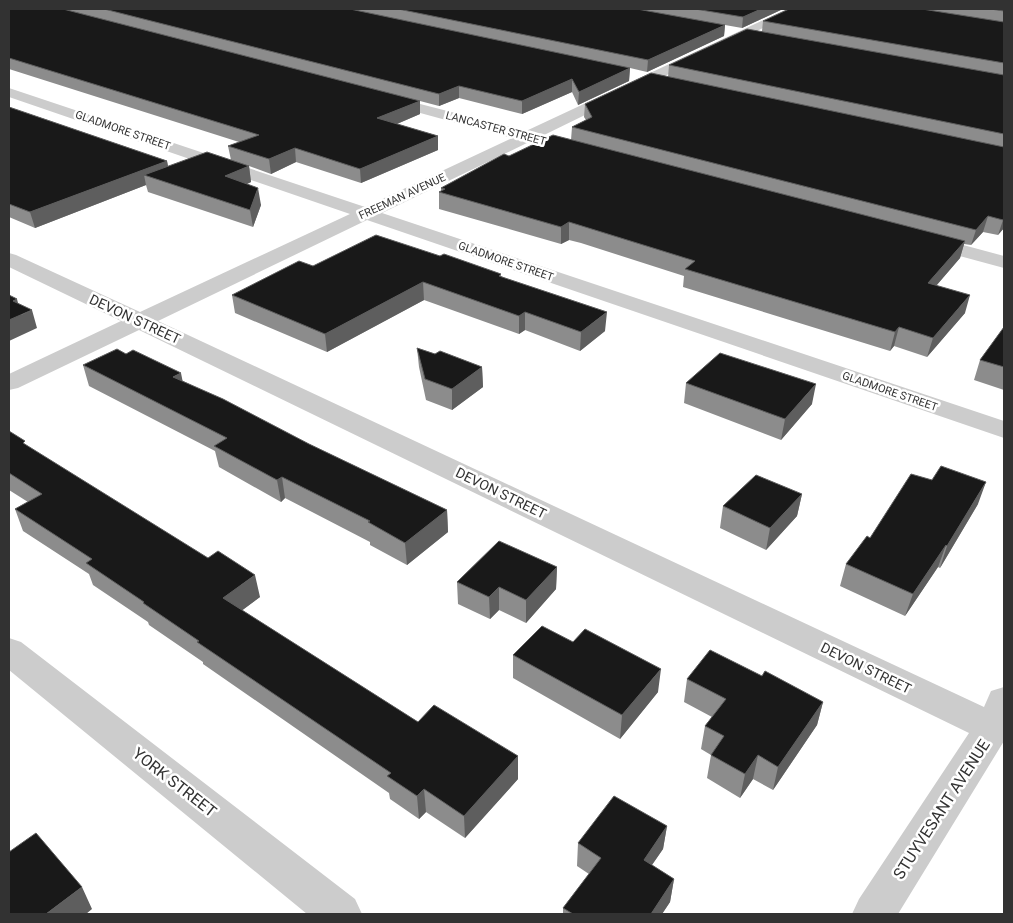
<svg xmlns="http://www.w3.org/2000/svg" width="1013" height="923" font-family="Roboto,sans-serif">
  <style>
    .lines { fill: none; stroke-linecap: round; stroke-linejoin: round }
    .minor { fill: #ccc; fill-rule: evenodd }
    .wall { fill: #8c8c8c }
    .shaded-wall { fill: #5e5e5e }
    .building { fill: #191919; stroke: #5e5e5e }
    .labels { text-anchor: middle; stroke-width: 5; stroke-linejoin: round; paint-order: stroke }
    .far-street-label { font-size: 11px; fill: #323232; stroke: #fff }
    .street-label { font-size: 14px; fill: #323232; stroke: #fff }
    .near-street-label { font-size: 16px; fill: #323232; stroke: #fff }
  </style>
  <rect width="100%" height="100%" fill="#fff"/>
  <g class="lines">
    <path class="minor" d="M 787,9 L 802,9 L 542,136 L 584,146 L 586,150 L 584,154 L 578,155 L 529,142 L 382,213 L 1004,421 L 1004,438 L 367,220 L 158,321 L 984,707 L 991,691 L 1004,687 L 1004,741 L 898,914 L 852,914 L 859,899 L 969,733 L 139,330 L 18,388 L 9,390 L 9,374 L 121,321 L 9,267 L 9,253 L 16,255 L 140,312 L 350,214 L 9,97 L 9,88 L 365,207 L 512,138 L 380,102 L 378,99 L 380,96 L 385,95 L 526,131 Z
      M 926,235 L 1004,256 L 1004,268 L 919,245 L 916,241 L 919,237 Z
      M 9,638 L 21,642 L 355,899 L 362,914 L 307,914 L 9,670 Z"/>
  </g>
  <path class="wall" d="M 9,9 L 783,9 L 742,28 L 725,25 L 724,36 L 647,72 L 630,68 L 629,81 L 578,105 L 572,92 L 522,114 L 459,98 L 439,106 L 420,101 L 420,114 L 397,124 L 438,136 L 438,150 L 361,183 L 296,162 L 271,174 L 249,166 L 251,182 L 247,184 L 261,205 L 253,227 L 148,192 L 146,185 L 35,228 L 9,217 L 9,107 L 167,161 L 168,167 L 231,160 L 228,146 L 239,142 L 9,69 Z
    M 789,9 L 1004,9 L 1004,228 L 998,235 L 983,232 L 971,245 L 964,244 L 960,258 L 936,286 L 965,313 L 927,357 L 894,346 L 890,351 L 683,287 L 684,276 L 581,243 L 569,240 L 561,244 L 439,209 L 439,192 L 441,191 L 441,188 L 509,156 L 571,140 L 572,127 L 586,120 L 584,117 L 585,104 L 668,77 L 669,65 L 762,31 L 763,21 Z
    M 440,256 L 501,274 L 501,276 L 605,331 L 580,351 L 525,330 L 519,334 L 424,300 L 327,352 L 235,313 L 232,295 L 313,266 Z
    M 1004,327 L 1004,390 L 974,380 L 980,360 Z
    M 417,348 L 435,354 L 482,367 L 483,387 L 452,410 L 426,400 L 419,367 Z
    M 83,365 L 183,381 L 309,444 L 447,510 L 448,532 L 407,565 L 370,545 L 370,542 L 285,498 L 281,502 L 219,467 L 215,451 L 89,386 Z
    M 686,383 L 812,404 L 781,440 L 684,403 Z
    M 9,431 L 27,446 L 260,597 L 242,610 L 418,722 L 518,756 L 518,779 L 465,838 L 426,812 L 419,819 L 390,799 L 389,793 L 203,664 L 203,662 L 149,625 L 148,622 L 93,585 L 89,574 L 23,531 L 15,509 L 28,502 L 9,490 Z
    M 802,494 L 797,516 L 766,550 L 720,528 L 723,506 Z
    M 978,504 L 940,568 L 938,567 L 905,616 L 840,586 L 846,564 L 870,538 Z
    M 557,567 L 556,589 L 526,623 L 499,610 L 490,619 L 458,604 L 457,582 Z
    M 513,655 L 658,692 L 620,739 L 513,678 Z
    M 762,676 L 823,702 L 817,725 L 773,790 L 753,779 L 740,798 L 707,778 L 711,755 L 701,749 L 705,726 L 712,717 L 684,702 L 687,679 Z
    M 667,826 L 663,849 L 652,865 L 674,879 L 670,902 L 662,914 L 563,914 L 563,908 L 589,874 L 577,866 L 578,843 Z"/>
  <path class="shaded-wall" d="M 761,9 L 783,9 L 742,28 L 743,17 Z
    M 725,25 L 724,36 L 647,72 L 648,60 Z
    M 630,68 L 629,81 L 578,105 L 579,92 Z
    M 572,79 L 572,92 L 522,114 L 522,101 Z
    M 459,86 L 459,98 L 439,106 L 439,94 Z
    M 420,101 L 420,114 L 378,132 L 377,118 Z
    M 438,136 L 438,150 L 361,183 L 360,169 Z
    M 295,148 L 296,162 L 271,174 L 269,159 Z
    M 167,161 L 170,176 L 144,175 L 146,185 L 35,228 L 30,212 Z
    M 249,166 L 251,182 L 228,193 L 225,176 Z
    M 258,188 L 261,205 L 253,227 L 250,210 Z
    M 988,216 L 983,232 L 971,245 L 976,230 Z
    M 1004,218 L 1004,228 L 998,235 L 1003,220 Z
    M 569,222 L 569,240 L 561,244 L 561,227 Z
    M 965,241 L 960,258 L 923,301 L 928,283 Z
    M 423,282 L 424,300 L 327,352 L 325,334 Z
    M 970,295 L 965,313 L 927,357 L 933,338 Z
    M 17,299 L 21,315 L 32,310 L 37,328 L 9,341 L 9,320 L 13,301 Z
    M 525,312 L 525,330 L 519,334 L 519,316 Z
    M 607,312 L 605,331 L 580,351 L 581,332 Z
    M 899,327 L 894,346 L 890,351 L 895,332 Z
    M 482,367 L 483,387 L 452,410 L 452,389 Z
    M 181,373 L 185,393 L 173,377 Z
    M 816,384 L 812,404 L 781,440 L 785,419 Z
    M 282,477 L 285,498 L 281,502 L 277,480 Z
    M 986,482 L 978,504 L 940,568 L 947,546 Z
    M 802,494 L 797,516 L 766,550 L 770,528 Z
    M 447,510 L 448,532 L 407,565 L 405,543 Z
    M 946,545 L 938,567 L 905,616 L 913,594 Z
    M 557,567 L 556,589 L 526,623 L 526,600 Z
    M 255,575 L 260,597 L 228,621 L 223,598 Z
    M 499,587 L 499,610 L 490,619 L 489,597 Z
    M 661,669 L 658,692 L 620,739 L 622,715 Z
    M 823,702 L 817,725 L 773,790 L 778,767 Z
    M 758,755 L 753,779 L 740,798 L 745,774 Z
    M 518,756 L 518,779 L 465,838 L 464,816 Z
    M 424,789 L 426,812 L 419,819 L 417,796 Z
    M 667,826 L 663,849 L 640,882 L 644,860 Z
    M 674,879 L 670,902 L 662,914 L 651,914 Z
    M 82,887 L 92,909 L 86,914 L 46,914 Z"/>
  <path class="building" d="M 9,9 L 63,9 L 420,101 L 377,118 L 438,136 L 360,169 L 295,148 L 269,159 L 228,146 L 259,135 L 9,58 Z
    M 104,9 L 350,9 L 630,68 L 579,92 L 572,79 L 522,101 L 459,86 L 439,94 Z
    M 398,9 L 637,9 L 725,25 L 648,60 Z
    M 695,9 L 761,9 L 743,17 Z
    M 789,9 L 922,9 L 1004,22 L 1004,63 L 763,21 Z
    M 990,9 L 1004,9 L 1004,11 Z
    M 747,29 L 1004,75 L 1004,134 L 669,65 Z
    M 651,73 L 1004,147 L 1004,218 L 1003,220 L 988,216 L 976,230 L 572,127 L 592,117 L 585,104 Z
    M 9,107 L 167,161 L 30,212 L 9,204 Z
    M 553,135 L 965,241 L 928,283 L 970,295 L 933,338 L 899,327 L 895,332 L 685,269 L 695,261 L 582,226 L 569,222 L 561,227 L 439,192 L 445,189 L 441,188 L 504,154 L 509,156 Z
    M 207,152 L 249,166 L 225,176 L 258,188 L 250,210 L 144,175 Z
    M 376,235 L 440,256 L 444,254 L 501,274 L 499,276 L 607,312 L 581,332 L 525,312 L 519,316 L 423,282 L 325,334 L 232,295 L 299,261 L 313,266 Z
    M 9,295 L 17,299 L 13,301 L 32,310 L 9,320 Z
    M 1004,327 L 1004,367 L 980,360 Z
    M 417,348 L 435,354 L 440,351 L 482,367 L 452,389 L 425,379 Z
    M 117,349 L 126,354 L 133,350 L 181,373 L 173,377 L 223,399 L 309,444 L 447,510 L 405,543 L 368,522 L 370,521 L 282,477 L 277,480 L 214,446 L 227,438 L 83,365 Z
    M 720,353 L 816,384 L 785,419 L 686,383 Z
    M 9,431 L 25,441 L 23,443 L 208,558 L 218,551 L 255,575 L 223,598 L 418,722 L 434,705 L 518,756 L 464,816 L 424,789 L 417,796 L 387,776 L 391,773 L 197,642 L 199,641 L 143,603 L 144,602 L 86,563 L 92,559 L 15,509 L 42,494 L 9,473 Z
    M 941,466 L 986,482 L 947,546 L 946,545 L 913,594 L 846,564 L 867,536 L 870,538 L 911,474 L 932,480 Z
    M 756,475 L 802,494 L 770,528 L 723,506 Z
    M 499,541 L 557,567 L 526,600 L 499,587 L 489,597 L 457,582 Z
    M 542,626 L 573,642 L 585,629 L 661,669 L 622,715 L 513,655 Z
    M 710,650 L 762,676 L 765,671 L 823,702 L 778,767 L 758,755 L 745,774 L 711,755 L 724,736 L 705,726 L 726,699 L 687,679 Z
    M 614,796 L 667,826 L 644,860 L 674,879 L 651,914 L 573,914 L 563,908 L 601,858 L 578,843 Z
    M 36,833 L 82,887 L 46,914 L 9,914 L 9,852 Z"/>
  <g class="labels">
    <g class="far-street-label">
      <text transform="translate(496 128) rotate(15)" y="4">LANCASTER STREET</text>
      <text transform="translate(123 130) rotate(19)" y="4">GLADMORE STREET</text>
      <text transform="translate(402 196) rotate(-25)" y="4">FREEMAN AVENUE</text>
      <text transform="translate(506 261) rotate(19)" y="4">GLADMORE STREET</text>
      <text transform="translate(890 391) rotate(19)" y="4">GLADMORE STREET</text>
    </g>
    <g class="street-label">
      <text transform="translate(135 319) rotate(25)" y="5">DEVON STREET</text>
      <text transform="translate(501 493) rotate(26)" y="5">DEVON STREET</text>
      <text transform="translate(866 668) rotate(26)" y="5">DEVON STREET</text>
    </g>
    <g class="near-street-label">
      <text transform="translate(175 782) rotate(38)" y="6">YORK STREET</text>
      <text transform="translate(941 809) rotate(-57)" y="6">STUYVESANT AVENUE</text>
    </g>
  </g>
  <rect width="1013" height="923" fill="none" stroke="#323232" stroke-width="20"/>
</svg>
